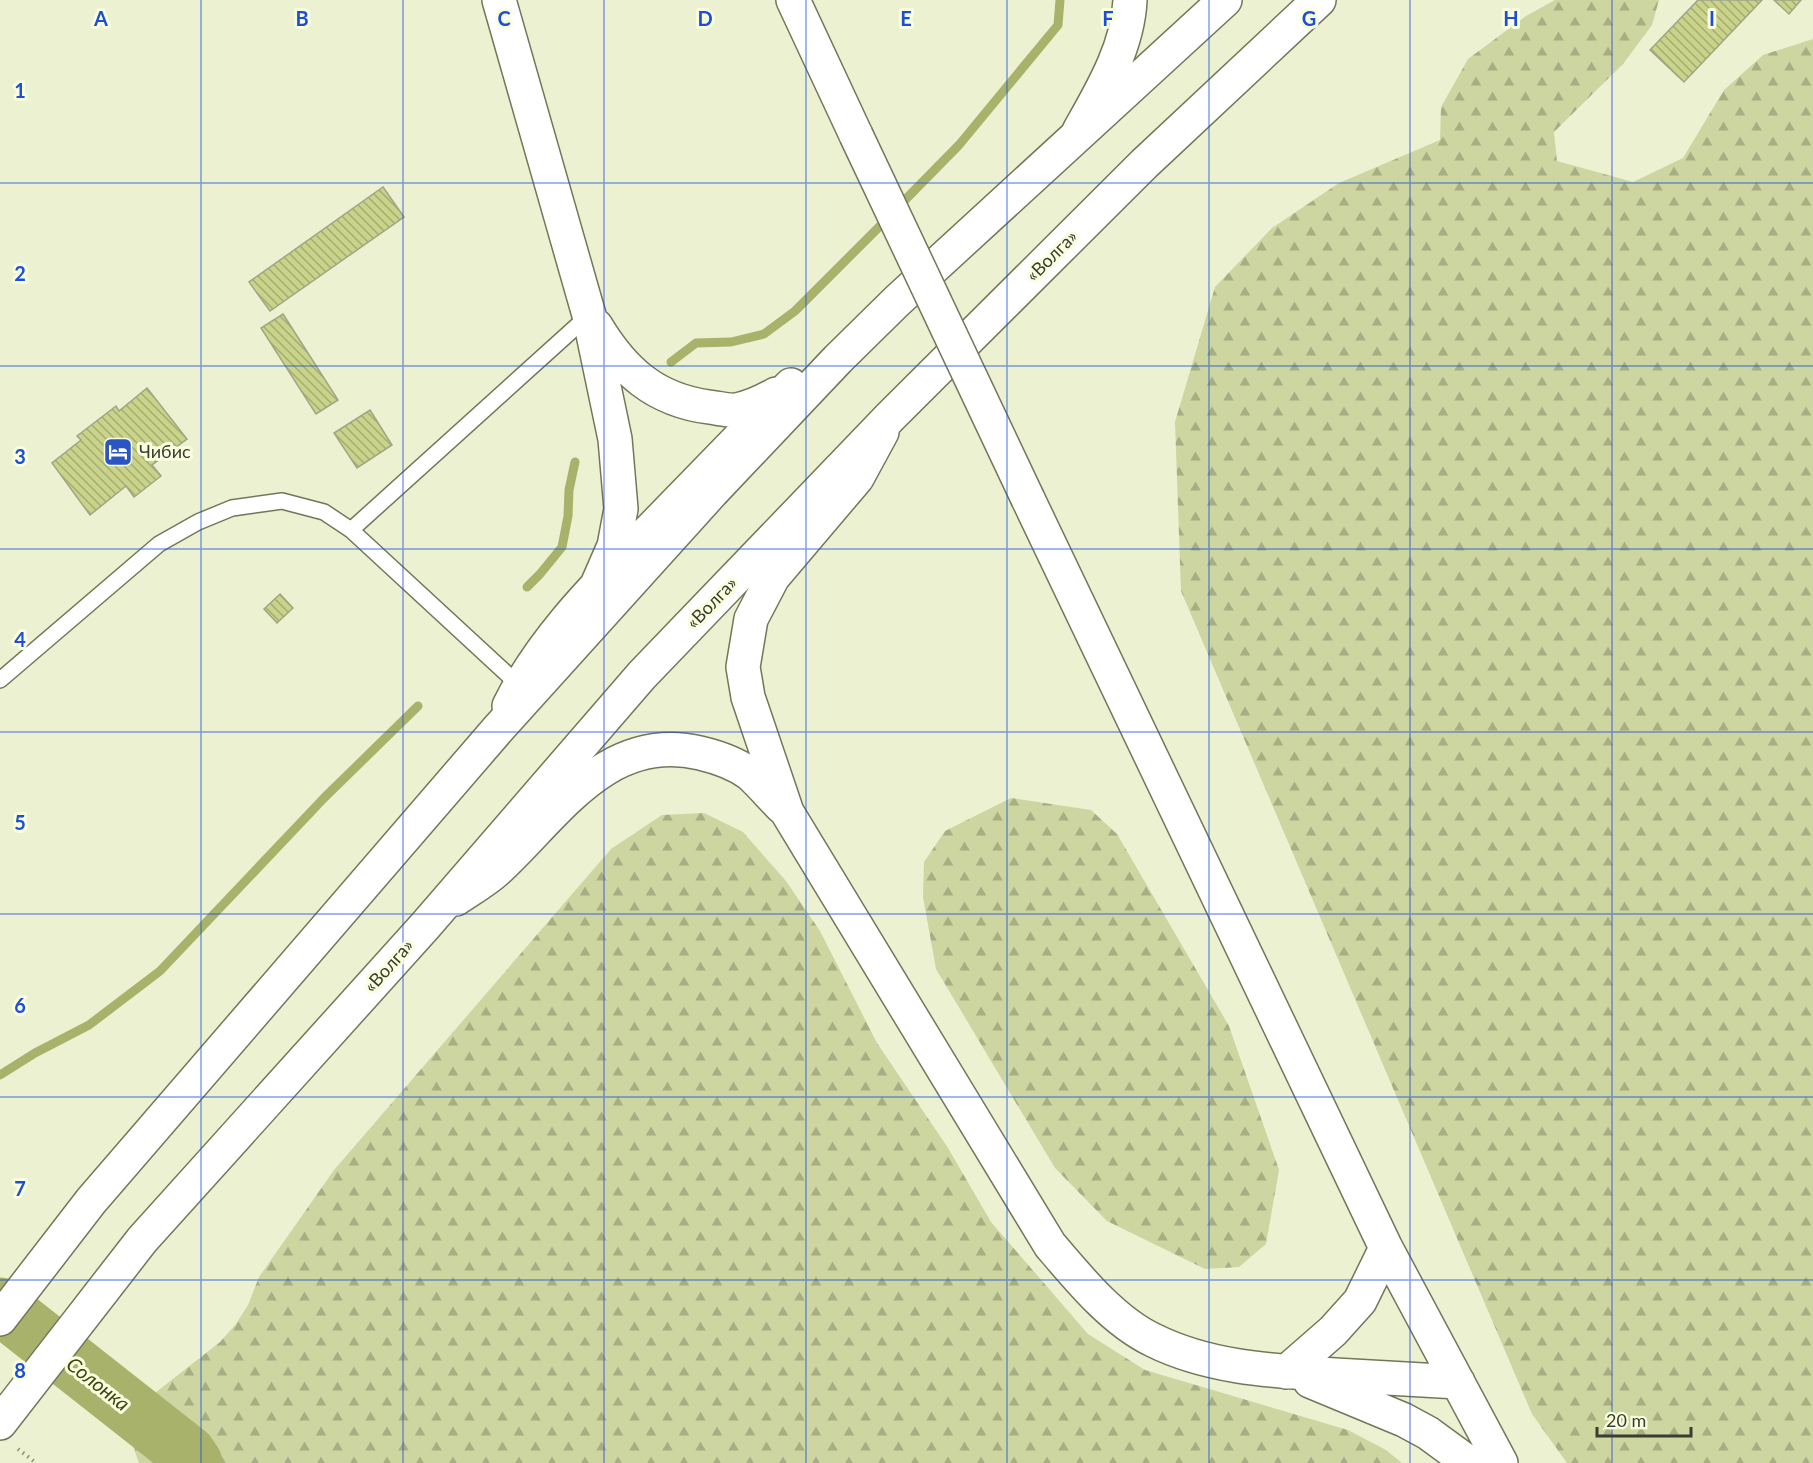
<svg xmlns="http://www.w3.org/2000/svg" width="1813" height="1463" font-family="Lato,sans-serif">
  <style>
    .forest { fill: url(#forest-firs) }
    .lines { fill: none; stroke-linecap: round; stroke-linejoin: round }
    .stream { stroke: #a9b26b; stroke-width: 9 }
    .river { stroke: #a9b26b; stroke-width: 57 }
    .building { fill: url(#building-back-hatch); stroke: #a0a586; stroke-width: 1.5 }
    .service-casing { stroke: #73775a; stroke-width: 18 }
    .primary-casing { stroke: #73775a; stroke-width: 36 }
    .trunk-casing { stroke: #73775a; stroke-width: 36 }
    .path { stroke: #8b8f79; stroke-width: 4; stroke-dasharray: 1.5 4.5; stroke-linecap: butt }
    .service { stroke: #fff; stroke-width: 15 }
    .primary { stroke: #fff; stroke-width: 33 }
    .trunk { stroke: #fff; stroke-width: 33 }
    .primary-bridge-casing { stroke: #73775a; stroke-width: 36; stroke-linecap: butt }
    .primary-bridge { stroke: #fff; stroke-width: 33 }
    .grid { fill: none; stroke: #1d4ed8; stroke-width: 1.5; stroke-opacity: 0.55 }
    .labels { text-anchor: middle; stroke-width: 6; stroke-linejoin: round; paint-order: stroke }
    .street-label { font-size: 18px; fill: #3b3d30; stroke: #f9ffde }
    .poi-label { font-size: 18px; fill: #3b3d30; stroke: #f9ffde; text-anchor: start }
    .water-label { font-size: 20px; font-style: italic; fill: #424711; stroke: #f9ffde }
    .grid-label { font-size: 20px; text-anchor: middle; font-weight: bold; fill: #1d4ed8; stroke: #f9ffde; stroke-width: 6; stroke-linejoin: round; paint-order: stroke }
  </style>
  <defs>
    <pattern id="forest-firs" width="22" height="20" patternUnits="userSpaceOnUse" patternTransform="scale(1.5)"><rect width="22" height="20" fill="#cdd5a0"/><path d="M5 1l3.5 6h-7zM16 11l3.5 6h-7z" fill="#a8ae83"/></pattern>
    <pattern id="building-back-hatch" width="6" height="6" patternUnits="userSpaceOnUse" patternTransform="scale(1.5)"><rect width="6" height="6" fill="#c9d38a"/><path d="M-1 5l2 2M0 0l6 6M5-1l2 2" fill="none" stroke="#a4ac71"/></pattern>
  </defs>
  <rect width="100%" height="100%" fill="#ecf1d1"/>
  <path class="forest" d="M 1555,0 L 1659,0 L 1652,25 L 1623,64 L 1554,132 L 1557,161 L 1633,182 L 1683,158 L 1724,90 L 1763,55 L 1813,39 L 1813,1463 L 1567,1463 L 1532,1414 L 1181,591 L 1175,422 L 1215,287 L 1272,228 L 1339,183 L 1440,140 L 1441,107 L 1468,59 L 1526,16 Z
    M 1011,798 L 1091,810 L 1117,834 L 1229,1026 L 1279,1170 L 1266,1244 L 1239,1267 L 1205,1269 L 1107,1221 L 1055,1168 L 936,969 L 923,897 L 924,862 L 945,831 Z
    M 704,813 L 743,832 L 786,881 L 820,931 L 877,1043 L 948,1148 L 991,1222 L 1088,1334 L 1145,1370 L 1348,1430 L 1386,1450 L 1402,1463 L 139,1463 L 128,1432 L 132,1411 L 220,1342 L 236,1324 L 248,1305 L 259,1277 L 334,1170 L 611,849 L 662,815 Z"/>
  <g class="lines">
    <path class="stream" d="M 898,207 L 959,145 L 1058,25 L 1060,0
      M 671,362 L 696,343 L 731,342 L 764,334 L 795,311 L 889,217
      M 527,587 L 540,574 L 562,547 L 568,516 L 569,490 L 575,462
      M 0,1075 L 35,1053 L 89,1025 L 160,971 L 324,798 L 418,706"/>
    <path class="river" d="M 0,1306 L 188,1454 L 194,1463"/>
  </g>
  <path class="building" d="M 1698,0 L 1762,0 L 1684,82 L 1650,50 Z
    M 1774,0 L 1801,0 L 1789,14 Z
    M 383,187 L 404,217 L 270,311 L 249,282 Z
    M 283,314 L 338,400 L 316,414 L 261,328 Z
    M 147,388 L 187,439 L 152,465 L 161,476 L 134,497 L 126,486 L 90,515 L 52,463 L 81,440 L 77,436 L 116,406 L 119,411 Z
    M 370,410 L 392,445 L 357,468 L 334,433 Z
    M 280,594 L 293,608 L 277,623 L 264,609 Z"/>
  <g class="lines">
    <g class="service-casing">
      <path id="service" d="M 351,530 L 589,315
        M 0,680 L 159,544 L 198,522 L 232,508 L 282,501 L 324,512 L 351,530 L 519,685"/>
    </g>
    <g class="primary-casing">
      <path id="primary" d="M 499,0 L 589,315 L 615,439 L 621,509 L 614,546 L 597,585
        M 793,0 L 856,135
        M 1079,131 C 1101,92 1128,47 1130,0
        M 596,326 C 623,371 655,400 709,407 C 718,408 729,411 737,410 C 751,407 764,401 776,394
        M 882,432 L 857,478 L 773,577 L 751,619 L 743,667 L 748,697 L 787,812 L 1050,1245 C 1078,1278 1113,1321 1153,1340 C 1209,1368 1273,1371 1335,1375 C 1376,1377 1417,1380 1458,1382
        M 1028,499 L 1386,1248 L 1501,1463
        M 509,706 C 542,639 597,585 648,532 C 696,483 743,434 791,385
        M 456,899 C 469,890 485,881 497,870 C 556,816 606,731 700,753 C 717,757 735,763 750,774 C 761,784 771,796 782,807
        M 1286,1372 L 1333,1331 L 1360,1301 L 1386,1248
        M 1310,1381 L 1404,1420 L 1428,1433 L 1469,1463"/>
    </g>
    <g class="trunk-casing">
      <path id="trunk" d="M 0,1319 L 91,1201 L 498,729 L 712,492 L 838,359 L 897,301 L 1225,0
        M 0,1423 L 142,1240 L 425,926 L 642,675 L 890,417 L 1144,164 L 1319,0"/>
    </g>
    <path class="path" d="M 18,1449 L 36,1463"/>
    <use href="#service" class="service"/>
    <use href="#primary" class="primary"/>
    <use href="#trunk" class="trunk"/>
    <g class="primary-bridge-casing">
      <path id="primary-bridge" d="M 856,135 L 1028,499"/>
    </g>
    <use href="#primary-bridge" class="primary-bridge"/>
  </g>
  <path class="grid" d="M 201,0 L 201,1463M 403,0 L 403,1463M 604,0 L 604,1463M 806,0 L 806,1463M 1007,0 L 1007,1463M 1209,0 L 1209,1463M 1410,0 L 1410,1463M 1612,0 L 1612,1463M 0,183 L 1813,183M 0,366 L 1813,366M 0,549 L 1813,549M 0,732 L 1813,732M 0,914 L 1813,914M 0,1097 L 1813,1097M 0,1280 L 1813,1280"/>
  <defs>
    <g id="hotel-square" transform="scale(1.5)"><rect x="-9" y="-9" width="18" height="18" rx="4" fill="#2c55c4" stroke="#f9ffde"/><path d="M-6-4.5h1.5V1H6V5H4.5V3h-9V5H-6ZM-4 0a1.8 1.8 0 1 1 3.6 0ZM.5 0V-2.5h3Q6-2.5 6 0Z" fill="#fff"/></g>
  </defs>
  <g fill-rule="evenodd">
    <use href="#hotel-square" x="118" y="452"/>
  </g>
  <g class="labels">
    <g class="street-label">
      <text transform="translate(1052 256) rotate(-45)" y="6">«Волга»</text>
      <text transform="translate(712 603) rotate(-46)" y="6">«Волга»</text>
      <text transform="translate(389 966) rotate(-48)" y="6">«Волга»</text>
    </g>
    <g class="poi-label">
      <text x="139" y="458">Чибис</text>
    </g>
    <g class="water-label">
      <text transform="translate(98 1384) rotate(38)" y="7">Солонка</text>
    </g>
  </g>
  <g class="grid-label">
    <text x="101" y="26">A</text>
    <text x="302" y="26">B</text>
    <text x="504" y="26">C</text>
    <text x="705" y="26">D</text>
    <text x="906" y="26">E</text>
    <text x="1108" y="26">F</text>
    <text x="1309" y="26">G</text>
    <text x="1511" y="26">H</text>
    <text x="1712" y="26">I</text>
    <text x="20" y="98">1</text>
    <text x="20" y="281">2</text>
    <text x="20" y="464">3</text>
    <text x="20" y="647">4</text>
    <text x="20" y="830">5</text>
    <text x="20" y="1013">6</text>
    <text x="20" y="1196">7</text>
    <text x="20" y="1378">8</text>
  </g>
  <path d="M1597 1427v9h94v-9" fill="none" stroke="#3b3d30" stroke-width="3"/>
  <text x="1606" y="1427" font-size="18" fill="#3b3d30" stroke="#f9ffde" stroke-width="4.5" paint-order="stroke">20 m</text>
</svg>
